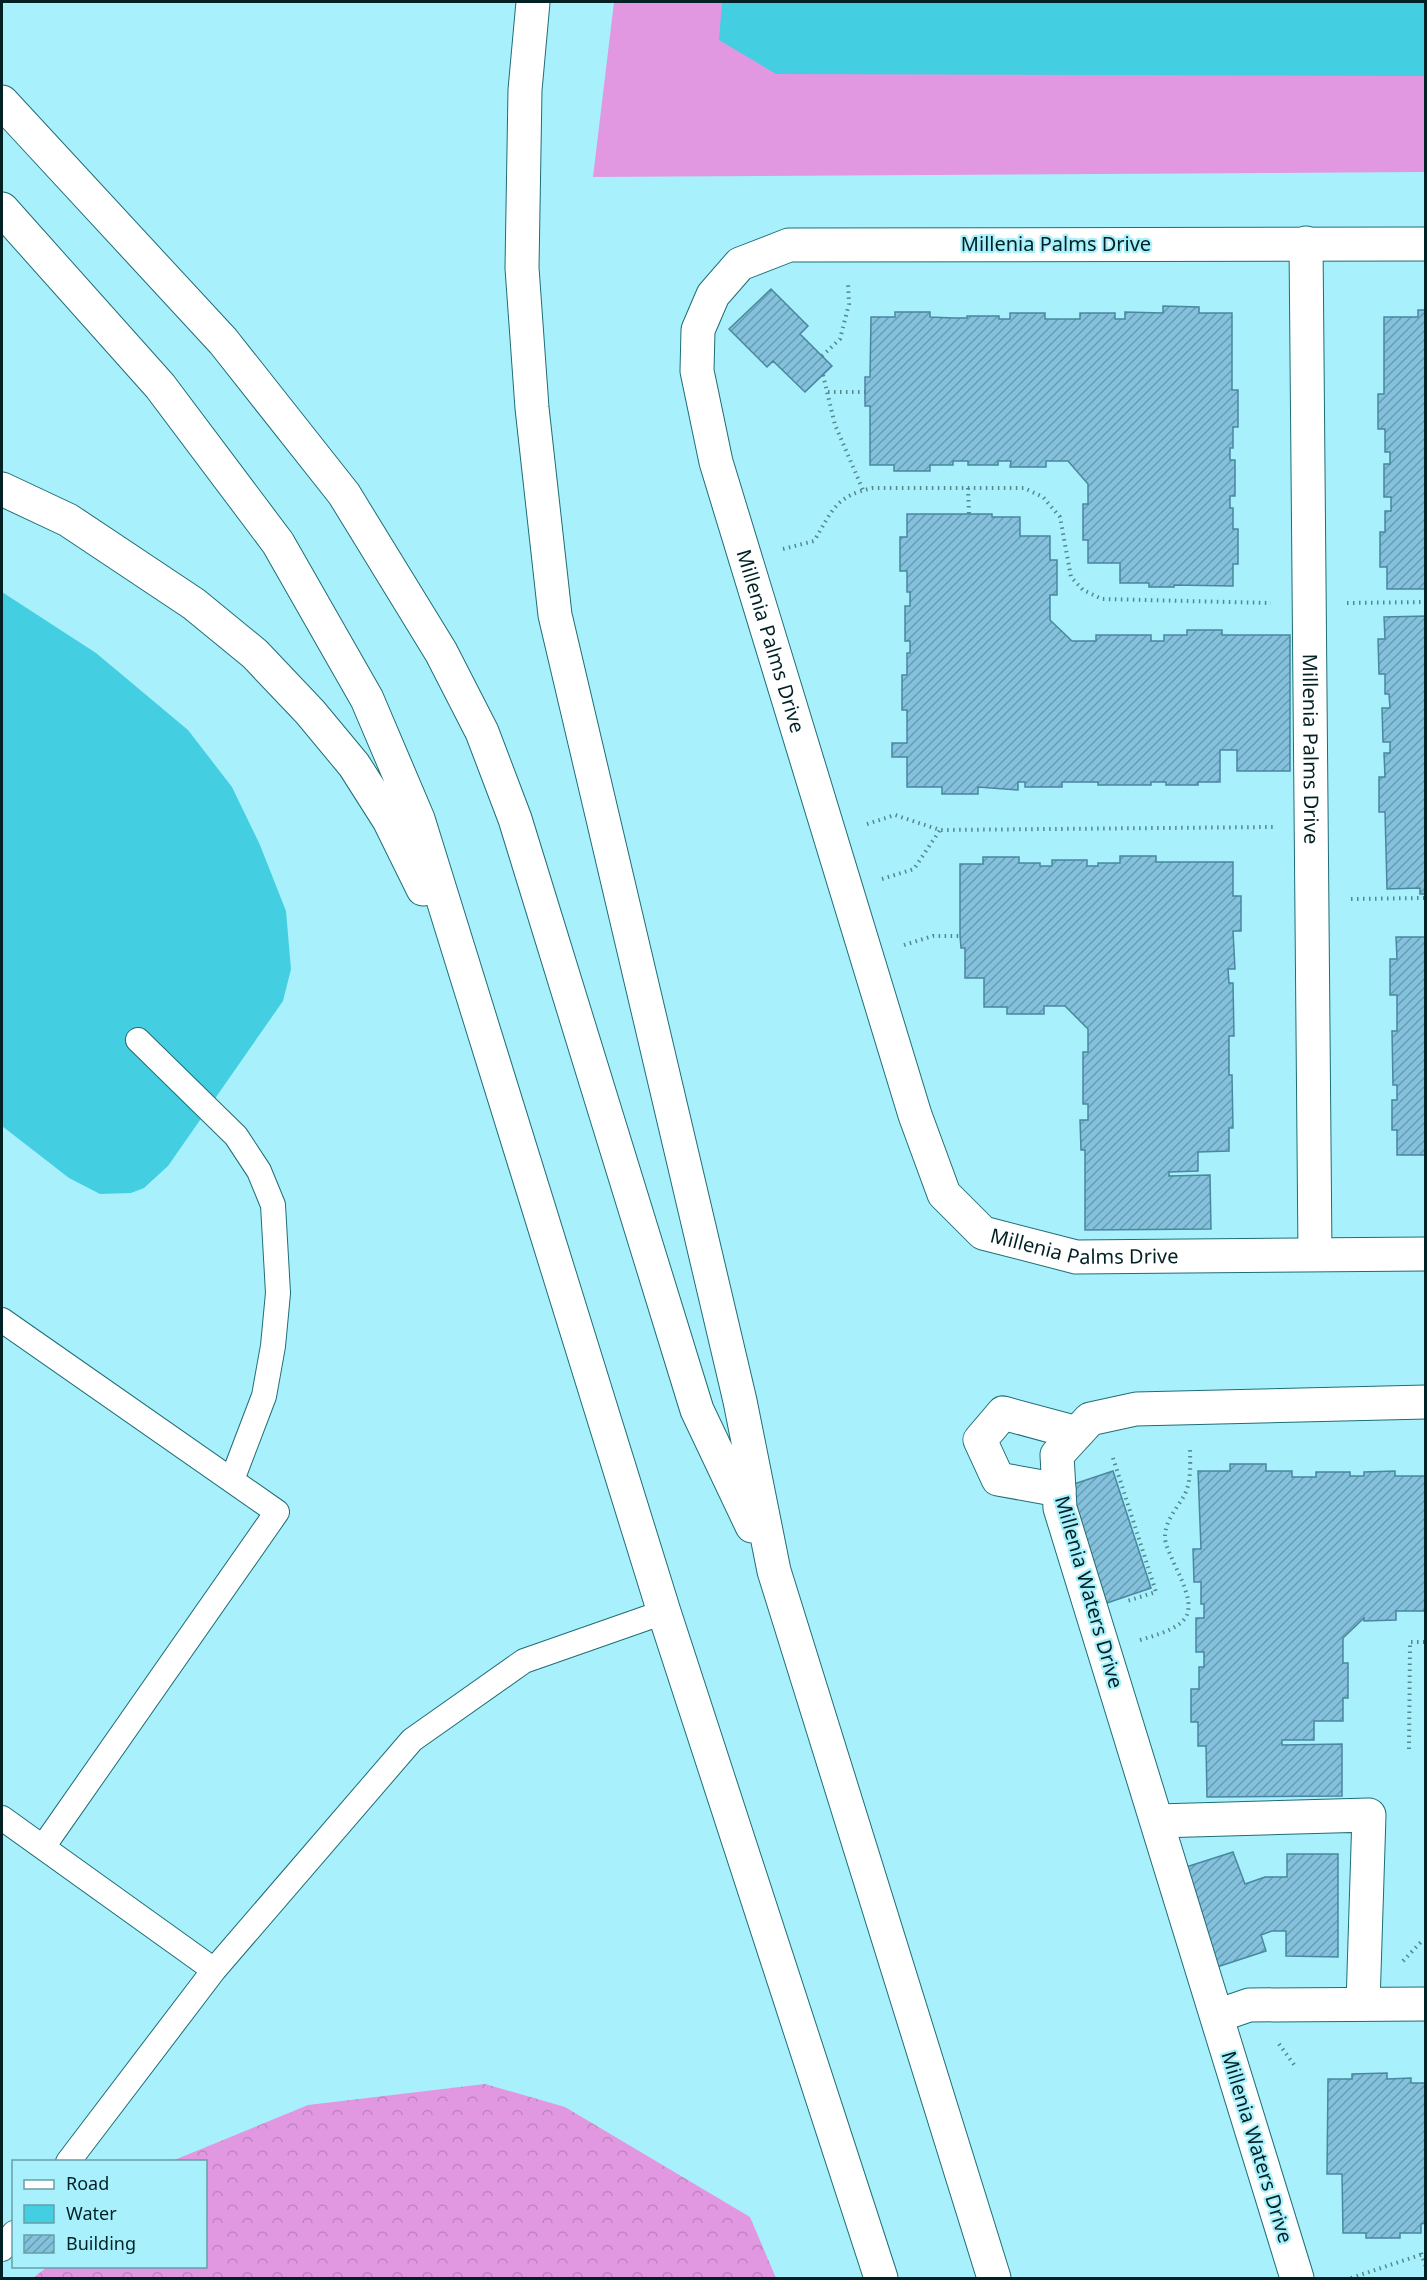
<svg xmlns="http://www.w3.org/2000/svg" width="1427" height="2280" font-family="'Noto Sans',sans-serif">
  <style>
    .grass { fill: #e298e1 }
    .forest { fill: url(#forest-crowns) }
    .water { fill: #43cfe1 }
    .building { fill: url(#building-hatch); stroke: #4a87a0; stroke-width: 1.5 }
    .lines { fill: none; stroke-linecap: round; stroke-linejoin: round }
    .lane-casing { stroke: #1f6d76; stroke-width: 26 }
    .street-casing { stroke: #1f6d76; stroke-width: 35 }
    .highway-casing { stroke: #1f6d76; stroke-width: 35 }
    .path { stroke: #54888f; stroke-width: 4; stroke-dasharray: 1.5 4.5; stroke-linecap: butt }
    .lane { stroke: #fff; stroke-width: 24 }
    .street { stroke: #fff; stroke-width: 33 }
    .highway { stroke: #fff; stroke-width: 33 }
    .labels { text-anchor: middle; stroke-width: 4.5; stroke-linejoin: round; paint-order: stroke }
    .street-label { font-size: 20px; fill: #022125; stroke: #a8f1fc }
  </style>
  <defs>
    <pattern id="forest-crowns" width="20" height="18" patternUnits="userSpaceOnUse" patternTransform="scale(1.5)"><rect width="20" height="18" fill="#e298e1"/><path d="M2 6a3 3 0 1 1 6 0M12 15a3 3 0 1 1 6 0" fill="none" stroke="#c083c1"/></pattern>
    <pattern id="building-hatch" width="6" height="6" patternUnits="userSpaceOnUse" patternTransform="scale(1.5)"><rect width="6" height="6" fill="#83c1dc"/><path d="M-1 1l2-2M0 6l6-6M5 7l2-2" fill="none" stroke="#699cb2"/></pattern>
  </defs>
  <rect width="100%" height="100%" fill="#a8f1fc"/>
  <path class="grass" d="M 614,2 L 1425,2 L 1425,172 L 593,177 Z"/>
  <path class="forest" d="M 485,2084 L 565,2107 L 750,2217 L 776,2278 L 33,2278 L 47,2267 L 206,2266 L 206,2162 L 172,2161 L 308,2105 Z"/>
  <path class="water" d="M 722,2 L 1425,2 L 1425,76 L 776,74 L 719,40 Z
    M 2,592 L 96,653 L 188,730 L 232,787 L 260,845 L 286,911 L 291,969 L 283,1001 L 168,1166 L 144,1188 L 131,1193 L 100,1194 L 69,1178 L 2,1126 Z"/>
  <path class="building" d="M 771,289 L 808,326 L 800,334 L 832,366 L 805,392 L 773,361 L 767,367 L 729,329 Z
    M 1163,306 L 1199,307 L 1199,313 L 1232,313 L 1232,390 L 1238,390 L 1238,427 L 1233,427 L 1233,448 L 1230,448 L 1230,460 L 1235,460 L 1235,496 L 1230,496 L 1230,508 L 1233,508 L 1233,529 L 1238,529 L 1238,564 L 1233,564 L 1233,586 L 1174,585 L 1174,587 L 1149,587 L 1149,583 L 1120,583 L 1120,563 L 1088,563 L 1088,540 L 1083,540 L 1083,504 L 1088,504 L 1088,484 L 1068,461 L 1046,461 L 1046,467 L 1010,467 L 1011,461 L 998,461 L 998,465 L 968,465 L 968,461 L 953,461 L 953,465 L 930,465 L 930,471 L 894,471 L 894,465 L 870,465 L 870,406 L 865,406 L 865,377 L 870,377 L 871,317 L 895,317 L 895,312 L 930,312 L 930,317 L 953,318 L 967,318 L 967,316 L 999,316 L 999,319 L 1010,319 L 1010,313 L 1045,313 L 1045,319 L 1080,319 L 1080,313 L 1115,313 L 1115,319 L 1125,319 L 1125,312 L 1163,313 Z
    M 1418,310 L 1426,310 L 1426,589 L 1387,589 L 1387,567 L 1380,567 L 1380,532 L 1385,532 L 1385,511 L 1391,511 L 1391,497 L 1384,497 L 1384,464 L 1390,464 L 1390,452 L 1385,452 L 1385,429 L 1378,429 L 1378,394 L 1384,394 L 1384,317 L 1418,317 Z
    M 907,514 L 992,514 L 992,517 L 1020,517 L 1020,536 L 1050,536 L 1050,560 L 1057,560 L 1057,595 L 1050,595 L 1050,620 L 1072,641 L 1096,641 L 1096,635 L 1151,635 L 1151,641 L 1164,641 L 1164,635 L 1187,635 L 1187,630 L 1222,630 L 1222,635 L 1290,635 L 1290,771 L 1237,771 L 1237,750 L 1220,750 L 1220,782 L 1198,782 L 1198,785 L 1166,785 L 1166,782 L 1151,782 L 1151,785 L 1098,785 L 1098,782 L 1062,782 L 1062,787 L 1025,787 L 1025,782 L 1018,782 L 1018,790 L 978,787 L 978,794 L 942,794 L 942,787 L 907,787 L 907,757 L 892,757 L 892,743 L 907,743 L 907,710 L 902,710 L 902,675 L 907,675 L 907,653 L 910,653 L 910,641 L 905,641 L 905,606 L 910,606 L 910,592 L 907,592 L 907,571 L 900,571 L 900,537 L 907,537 Z
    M 1426,616 L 1426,894 L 1420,894 L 1420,888 L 1387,889 L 1385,812 L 1379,812 L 1379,777 L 1385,777 L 1384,753 L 1390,753 L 1390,742 L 1383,742 L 1382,708 L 1390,708 L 1389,694 L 1385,694 L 1385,674 L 1379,674 L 1378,639 L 1385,639 L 1384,617 Z
    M 1120,856 L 1156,856 L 1156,862 L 1233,862 L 1233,896 L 1241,896 L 1241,931 L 1233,931 L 1235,969 L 1228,969 L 1229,983 L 1233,983 L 1234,1036 L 1229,1036 L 1229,1075 L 1232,1075 L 1233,1128 L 1229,1128 L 1229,1151 L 1198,1152 L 1198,1171 L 1169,1172 L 1169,1176 L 1210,1175 L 1211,1229 L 1085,1230 L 1085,1150 L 1081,1150 L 1080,1120 L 1088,1120 L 1088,1104 L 1083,1104 L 1083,1052 L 1088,1052 L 1088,1029 L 1065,1006 L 1044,1006 L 1044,1014 L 1007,1014 L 1007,1007 L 984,1007 L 984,978 L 965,978 L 965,948 L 961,948 L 960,936 L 960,864 L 983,864 L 983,857 L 1019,857 L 1019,863 L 1040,863 L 1040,866 L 1052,866 L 1052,860 L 1087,860 L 1087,866 L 1098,866 L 1098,863 L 1120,863 Z
    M 1396,937 L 1426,937 L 1426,1155 L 1397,1155 L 1397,1130 L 1392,1130 L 1392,1100 L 1397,1100 L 1397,1085 L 1393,1085 L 1392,1031 L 1397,1031 L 1397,995 L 1390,995 L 1390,959 L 1397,959 Z
    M 1230,1464 L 1266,1464 L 1266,1471 L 1292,1471 L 1292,1477 L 1316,1477 L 1316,1472 L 1350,1472 L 1350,1476 L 1364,1476 L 1364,1472 L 1395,1471 L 1395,1476 L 1426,1476 L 1426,1611 L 1396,1611 L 1396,1620 L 1364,1621 L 1364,1618 L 1343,1638 L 1343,1663 L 1348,1663 L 1348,1698 L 1343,1698 L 1343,1721 L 1314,1721 L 1314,1740 L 1282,1740 L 1282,1745 L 1342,1744 L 1342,1796 L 1207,1797 L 1206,1746 L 1198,1746 L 1198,1722 L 1191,1722 L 1191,1689 L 1199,1689 L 1199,1667 L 1204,1667 L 1204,1652 L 1196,1652 L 1196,1618 L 1204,1618 L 1204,1604 L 1201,1604 L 1201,1582 L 1194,1582 L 1193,1549 L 1201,1549 L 1198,1471 L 1230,1471 Z
    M 1113,1471 L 1151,1588 L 1101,1605 L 1062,1488 Z
    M 1233,1852 L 1245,1884 L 1265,1877 L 1287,1877 L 1287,1854 L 1338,1854 L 1338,1957 L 1286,1956 L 1286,1931 L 1272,1931 L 1261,1935 L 1266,1951 L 1217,1967 L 1183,1868 Z
    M 1387,2073 L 1387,2079 L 1411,2078 L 1411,2083 L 1426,2083 L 1426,2223 L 1421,2224 L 1421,2233 L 1400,2233 L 1400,2238 L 1366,2238 L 1366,2233 L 1343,2233 L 1342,2174 L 1327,2174 L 1328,2079 L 1352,2079 L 1352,2074 Z"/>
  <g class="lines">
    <g class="lane-casing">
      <path id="lane" d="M 138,1040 L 236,1136 L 259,1171 L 273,1205 L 278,1293 L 273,1346 L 264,1396 L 232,1480
        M 2,1320 L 277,1512 L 43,1847
        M 2,1818 L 214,1970
        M 68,2162 L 214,1970 L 412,1740 L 524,1661 L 664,1612
        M 2,2249 L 14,2233"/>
    </g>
    <g class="street-casing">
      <g id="street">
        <path id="s1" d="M 1306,243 L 1315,1254"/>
        <path id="s2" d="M 1426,244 L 789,245 L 740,264 L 713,295 L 698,330 L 697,371 L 716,462 L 915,1115 L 944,1194 L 983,1233 L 1076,1257 L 1426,1254"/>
        <path d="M 1059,1490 L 998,1479 L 980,1440 L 1003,1413 L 1077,1433"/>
        <path d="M 1157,1821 L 1369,1815 L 1363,2004"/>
        <path d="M 1217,2016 L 1249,2005 L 1426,2004"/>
        <path d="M 1297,2278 L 1060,1508 L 1057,1455 L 1090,1419 L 1136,1409 L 1426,1402"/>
      </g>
    </g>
    <g class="highway-casing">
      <path id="highway" d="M 533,2 L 525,90 L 522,268 L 532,408 L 555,615 L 740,1401 L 774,1571 L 994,2278
        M 2,102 L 223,341 L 344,494 L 441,652 L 482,732 L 515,819 L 697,1410 L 752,1526
        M 2,209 L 160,386 L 278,543 L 367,699 L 418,819 L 664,1612 L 881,2278
        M 2,489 L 68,520 L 194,604 L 255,654 L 310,712 L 354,765 L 389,820 L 423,889"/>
    </g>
    <path class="path" d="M 822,356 L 840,339 L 849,304 L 848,282
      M 823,375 L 835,425 L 863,490
      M 828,392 L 865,392
      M 968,488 L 969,514
      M 783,549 L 814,541 C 833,510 835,496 873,488 L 1024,488 L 1043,497 L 1060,517 L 1071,577 L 1083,590 L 1102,599 L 1271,603
      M 1347,603 L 1426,602
      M 867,824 L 895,815 L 940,830 L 1273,827
      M 882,879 L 914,869 L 940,830
      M 1351,899 L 1426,898
      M 904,945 L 933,936 L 960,936
      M 1113,1458 L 1156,1592 L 1127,1601
      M 1140,1640 C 1196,1624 1198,1614 1174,1563 C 1171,1556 1165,1545 1165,1537 C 1165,1521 1177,1508 1184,1496 C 1192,1481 1190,1462 1190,1446
      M 1409,1749 L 1410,1642 L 1426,1642
      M 1403,1961 L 1421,1942
      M 1279,2044 L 1295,2066
      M 1421,2253 L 1426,2267
      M 1351,2278 L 1426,2253"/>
    <use href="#lane" class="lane"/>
    <use href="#street" class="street"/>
    <use href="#highway" class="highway"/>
  </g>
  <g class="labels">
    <g class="street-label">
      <text x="1056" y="251">Millenia Palms Drive</text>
      <text dy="7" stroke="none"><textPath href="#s2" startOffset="1090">Millenia Palms Drive</textPath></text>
      <text dy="7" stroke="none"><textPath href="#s1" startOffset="506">Millenia Palms Drive</textPath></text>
      <text dy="7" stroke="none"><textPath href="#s2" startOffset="1828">Millenia Palms Drive</textPath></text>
      <text transform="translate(1089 1592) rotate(74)" y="7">Millenia Waters Drive</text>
      <text transform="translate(1257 2147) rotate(73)" y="7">Millenia Waters Drive</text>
    </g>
  </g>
  <rect width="1427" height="2280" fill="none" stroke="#022125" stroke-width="6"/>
  <rect x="12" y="2160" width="195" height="108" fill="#a8f1fc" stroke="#669ea6" stroke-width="1.5"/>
  <rect x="24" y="2180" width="30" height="9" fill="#ffffff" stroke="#669ea6" stroke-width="1.5"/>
  <text x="66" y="2190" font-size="18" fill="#022125">Road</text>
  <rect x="24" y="2205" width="30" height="18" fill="#43cfe1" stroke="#669ea6" stroke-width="1.5"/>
  <text x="66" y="2220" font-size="18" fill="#022125">Water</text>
  <rect x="24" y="2235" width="30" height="18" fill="url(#building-hatch)" stroke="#669ea6" stroke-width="1.5"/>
  <text x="66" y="2250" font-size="18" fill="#022125">Building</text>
</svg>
